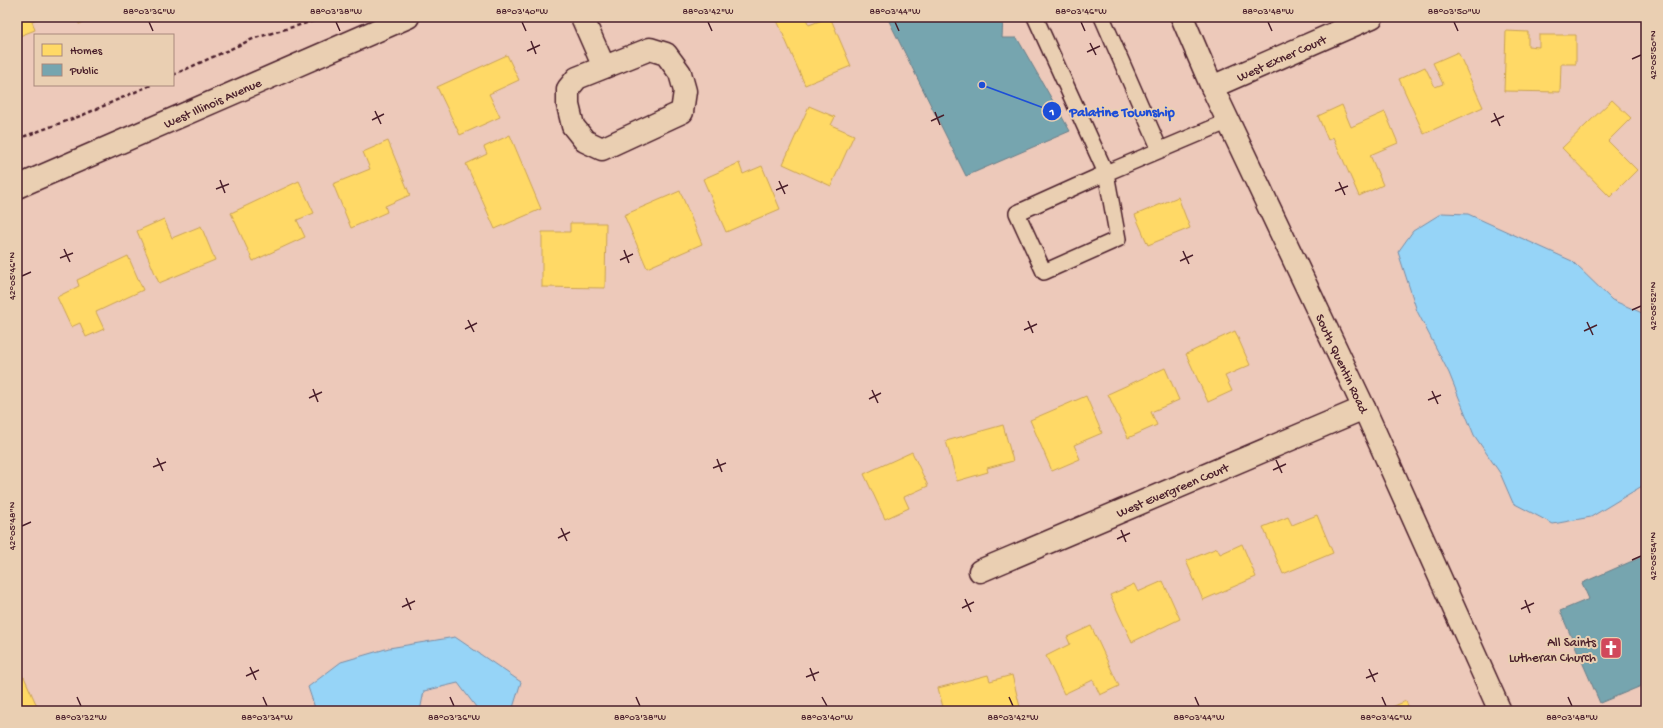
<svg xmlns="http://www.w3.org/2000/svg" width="1663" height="728" font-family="'Gochi Hand',sans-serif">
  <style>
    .water { fill: #96d4f7; stroke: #788ca5 }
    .homes { fill: #ffd966; stroke: #c9a154 }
    .public { fill: #76a5af; stroke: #697d87 }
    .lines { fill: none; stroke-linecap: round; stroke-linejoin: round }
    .lane-casing { stroke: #4a1f2b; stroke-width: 18 }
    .street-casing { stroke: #4a1f2b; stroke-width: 25 }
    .secondary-casing { stroke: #4a1f2b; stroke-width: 25 }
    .path { stroke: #4a1f2b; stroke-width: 2.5; stroke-dasharray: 4 3; stroke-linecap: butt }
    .lane { stroke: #eacfb2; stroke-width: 15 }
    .street { stroke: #eacfb2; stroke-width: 22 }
    .secondary { stroke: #eacfb2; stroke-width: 22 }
    .ticks { fill: none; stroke: #4a1f2b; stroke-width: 1.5 }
    .labels { text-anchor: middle; stroke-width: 4; stroke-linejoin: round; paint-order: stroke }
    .street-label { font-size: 13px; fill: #4a1f2b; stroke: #eacfb2 }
    .poi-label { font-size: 13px; fill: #4a1f2b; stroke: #eacfb2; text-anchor: end }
    .leader { fill: none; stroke: #1d4ed8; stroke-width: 1.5 }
    .callout-dot { fill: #1d4ed8; stroke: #eacfb2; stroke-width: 1.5 }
    .mark-label { font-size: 12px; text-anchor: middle; font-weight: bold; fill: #fff }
    .callout-label { font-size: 14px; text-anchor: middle; font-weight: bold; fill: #1d4ed8; stroke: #eacfb2; stroke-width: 4; stroke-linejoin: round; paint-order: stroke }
    .neatline { fill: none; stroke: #4a1f2b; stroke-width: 1.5 }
    .ticks-label { font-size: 10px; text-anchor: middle; fill: #4a1f2b }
  </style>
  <rect width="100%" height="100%" fill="#edc9ba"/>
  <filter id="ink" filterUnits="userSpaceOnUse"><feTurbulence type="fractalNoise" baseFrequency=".025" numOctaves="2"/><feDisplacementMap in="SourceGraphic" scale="8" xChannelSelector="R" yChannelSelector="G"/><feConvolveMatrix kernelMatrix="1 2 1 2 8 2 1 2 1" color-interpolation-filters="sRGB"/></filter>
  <g filter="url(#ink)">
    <path class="water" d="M 1442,213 L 1468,214 L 1572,261 L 1612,300 L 1640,312 L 1646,318 L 1646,481 L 1642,486 L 1591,517 L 1553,524 L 1513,503 L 1500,473 L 1474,435 L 1449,373 L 1417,311 L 1398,252 L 1413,231 Z
      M 455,637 L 521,682 L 512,711 L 479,711 L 458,683 L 424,691 L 420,711 L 316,711 L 308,687 L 341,662 L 389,648 Z"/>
    <path class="homes" d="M 17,17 L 41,17 L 32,21 L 35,30 L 17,37 Z
      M 76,17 L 95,17 L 79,24 Z
      M 779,17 L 805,17 L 809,25 L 830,17 L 851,66 L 805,85 L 776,18 Z
      M 1506,31 L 1528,32 L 1528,46 L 1539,47 L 1539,35 L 1576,35 L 1576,64 L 1561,64 L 1560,92 L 1504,91 Z
      M 1458,52 L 1483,107 L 1424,134 L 1399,79 L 1425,67 L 1435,87 L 1443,84 L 1433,63 Z
      M 507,55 L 519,80 L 489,94 L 500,117 L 460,135 L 437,87 Z
      M 1612,100 L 1631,118 L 1608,141 L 1637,170 L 1610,197 L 1562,148 Z
      M 1342,105 L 1351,127 L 1385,112 L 1398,143 L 1370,155 L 1383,185 L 1359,196 L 1333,137 L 1328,140 L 1318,116 Z
      M 809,106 L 835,117 L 831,125 L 854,135 L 831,186 L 783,164 Z
      M 510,135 L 541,209 L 495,229 L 466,164 L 487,154 L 484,147 Z
      M 388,141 L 410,195 L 385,206 L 387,212 L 351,228 L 333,184 L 370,169 L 363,152 Z
      M 739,163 L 743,174 L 762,166 L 780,209 L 726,232 L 703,179 Z
      M 299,181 L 314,213 L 297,220 L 305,237 L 253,261 L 231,213 Z
      M 680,191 L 702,244 L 647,268 L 624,215 Z
      M 1178,197 L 1190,228 L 1148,245 L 1135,215 Z
      M 164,219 L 172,238 L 201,226 L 215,260 L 159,283 L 137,231 Z
      M 570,223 L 606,223 L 605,288 L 542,287 L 542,232 L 570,232 Z
      M 128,256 L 143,290 L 96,312 L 104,329 L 86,337 L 80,323 L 71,327 L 57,297 L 79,286 L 77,280 Z
      M 1235,331 L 1250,365 L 1225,376 L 1232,391 L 1208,402 L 1186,354 Z
      M 1165,368 L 1179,400 L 1151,412 L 1157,425 L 1128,438 L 1108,394 Z
      M 1086,396 L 1102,433 L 1074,445 L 1080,459 L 1052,471 L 1030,420 Z
      M 1003,425 L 1013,461 L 987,468 L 988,472 L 957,481 L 946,441 Z
      M 912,452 L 928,486 L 904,497 L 909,508 L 885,519 L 864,474 Z
      M 1317,515 L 1333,553 L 1283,574 L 1263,527 L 1288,517 L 1292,525 Z
      M 1242,544 L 1256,577 L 1203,600 L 1186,561 L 1217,548 L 1220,554 Z
      M 1163,581 L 1180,619 L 1132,642 L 1110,595 L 1134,584 L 1138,592 Z
      M 1091,626 L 1119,686 L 1100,695 L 1093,680 L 1064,694 L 1046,656 L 1070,644 L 1067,637 Z
      M 988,675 L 990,681 L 1012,675 L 1021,711 L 944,711 L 938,688 Z
      M 24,677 L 37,706 L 26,711 L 17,711 L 17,680 Z
      M 1406,701 L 1410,711 L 1383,711 Z"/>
    <path class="public" d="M 887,17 L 1003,17 L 1002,38 L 1017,38 L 1070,131 L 966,176 Z
      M 1646,555 L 1646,684 L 1600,703 L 1560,611 L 1589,599 L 1582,583 Z"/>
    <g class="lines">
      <g class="lane-casing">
        <path id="lane" d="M 1035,17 L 1106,173 L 1118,239 L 1044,272 L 1017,213 L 1106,173 L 1229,121
          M 1102,17 L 1160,150"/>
      </g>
      <g class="street-casing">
        <path id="street" d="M 582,17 L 604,67
          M 650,49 L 666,54 L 680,73 L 685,91 L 682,112 L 602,149 L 585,141 L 573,126 L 568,105 L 568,89 L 577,78 Z
          M 1212,87 L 1372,17
          M 980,571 L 1364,408"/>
      </g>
      <g class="secondary-casing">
        <path id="secondary" d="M 1182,17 L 1212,87 L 1364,408 L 1500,711
          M 17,187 L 408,17"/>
      </g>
      <path class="path" d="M 173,75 L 255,38 L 327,17
        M 17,139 L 83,115 L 151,85"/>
      <use href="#lane" class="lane"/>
      <use href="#street" class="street"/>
      <use href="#secondary" class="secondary"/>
    </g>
  </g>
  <path class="ticks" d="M 149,22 L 153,31M 336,22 L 340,31M 522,22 L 526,31M 708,22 L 712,31M 895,22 L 899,31M 1081,22 L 1085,31M 1268,22 L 1272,31M 1454,22 L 1458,31M 531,41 L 536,54M 1090,43 L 1096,55M 527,51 L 540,45M 1087,52 L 1100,46M 1632,59 L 1641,55M 375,111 L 381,124M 935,112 L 940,125M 1494,113 L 1500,126M 372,120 L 384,114M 931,121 L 944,115M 1491,122 L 1504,116M 220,180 L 225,193M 779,181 L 785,194M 1339,182 L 1345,195M 216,189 L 229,184M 776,190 L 788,185M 1335,191 L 1348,186M 64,249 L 70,262M 624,250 L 629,263M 1183,251 L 1189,264M 60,258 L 73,253M 620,260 L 633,254M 1180,261 L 1193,255M 22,276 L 31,272M 1632,310 L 1641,306M 468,320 L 474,332M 1028,321 L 1033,333M 1587,322 L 1593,335M 465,329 L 477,323M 1024,330 L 1037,324M 1584,331 L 1597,325M 313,389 L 318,402M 872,390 L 878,403M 1432,391 L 1438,404M 309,398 L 322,392M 869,399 L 881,393M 1428,400 L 1441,395M 157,458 L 163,471M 717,459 L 722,472M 1276,460 L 1282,473M 153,467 L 166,462M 713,468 L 726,463M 1273,470 L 1286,464M 22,526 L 31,522M 561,528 L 567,541M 1121,530 L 1126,542M 558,538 L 570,532M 1117,539 L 1130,533M 1632,560 L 1641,556M 406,598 L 411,610M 965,599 L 971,612M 1525,600 L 1530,613M 402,607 L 415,601M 962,608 L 974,602M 1521,609 L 1534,603M 250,667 L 256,680M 810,668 L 815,681M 1369,669 L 1375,682M 246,676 L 259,670M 806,677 L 819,672M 1366,678 L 1378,673M 77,697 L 81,706M 263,697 L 267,706M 450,697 L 454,706M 636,697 L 640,706M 822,697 L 827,706M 1009,697 L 1013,706M 1195,697 L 1199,706M 1382,697 L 1386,706M 1568,697 L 1572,706"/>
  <defs>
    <g id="church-square" transform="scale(1.15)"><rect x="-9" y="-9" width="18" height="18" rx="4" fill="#d1495b" stroke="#eacfb2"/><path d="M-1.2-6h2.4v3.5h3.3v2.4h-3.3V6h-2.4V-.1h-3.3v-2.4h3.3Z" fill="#fff"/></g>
  </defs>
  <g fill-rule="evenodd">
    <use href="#church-square" x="1611" y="648"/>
  </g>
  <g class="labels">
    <g class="street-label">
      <text transform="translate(1281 57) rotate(-24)" y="5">West Exner Court</text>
      <text transform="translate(212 102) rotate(-24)" y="5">West Illinois Avenue</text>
      <text transform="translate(1343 363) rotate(65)" y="5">South Quentin Road</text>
      <text transform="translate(1172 489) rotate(-23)" y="5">West Evergreen Court</text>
    </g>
    <g class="poi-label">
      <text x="1596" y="646">All Saints<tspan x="1596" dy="15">Lutheran Church</tspan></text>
    </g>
  </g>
  <path class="leader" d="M982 85L1052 111"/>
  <g class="callout-dot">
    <circle cx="982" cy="85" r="4"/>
    <circle cx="1052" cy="111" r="10"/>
  </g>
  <g class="mark-label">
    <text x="1052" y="115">1</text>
  </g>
  <g class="callout-label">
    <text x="1122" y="116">Palatine Township</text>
  </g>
  <rect width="1663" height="728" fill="none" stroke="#eacfb2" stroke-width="44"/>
  <rect x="34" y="34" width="140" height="52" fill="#eacfb2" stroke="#aa897c"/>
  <rect x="42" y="44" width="20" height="12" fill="#ffd966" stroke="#aa897c"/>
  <text x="70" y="54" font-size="12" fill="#4a1f2b">Homes</text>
  <rect x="42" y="64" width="20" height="12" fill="#76a5af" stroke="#aa897c"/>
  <text x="70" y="74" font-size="12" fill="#4a1f2b">Public</text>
  <rect x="22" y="22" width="1619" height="684" class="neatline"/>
  <g class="ticks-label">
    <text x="149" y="14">88°03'36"W</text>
    <text x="336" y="14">88°03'38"W</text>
    <text x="522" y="14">88°03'40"W</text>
    <text x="708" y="14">88°03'42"W</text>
    <text x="895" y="14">88°03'44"W</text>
    <text x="1081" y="14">88°03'46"W</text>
    <text x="1268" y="14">88°03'48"W</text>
    <text x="1454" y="14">88°03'50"W</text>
    <text transform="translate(1652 55) rotate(-90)" y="4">42°05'50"N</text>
    <text transform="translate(11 276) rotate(-90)" y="4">42°05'46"N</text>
    <text transform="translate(1652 306) rotate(-90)" y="4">42°05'52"N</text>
    <text transform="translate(11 526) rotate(-90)" y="4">42°05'48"N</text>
    <text transform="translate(1652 556) rotate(-90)" y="4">42°05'54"N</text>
    <text x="81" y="720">88°03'32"W</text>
    <text x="267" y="720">88°03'34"W</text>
    <text x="454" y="720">88°03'36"W</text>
    <text x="640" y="720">88°03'38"W</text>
    <text x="827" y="720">88°03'40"W</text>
    <text x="1013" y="720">88°03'42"W</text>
    <text x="1199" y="720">88°03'44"W</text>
    <text x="1386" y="720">88°03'46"W</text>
    <text x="1572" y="720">88°03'48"W</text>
  </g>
</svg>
